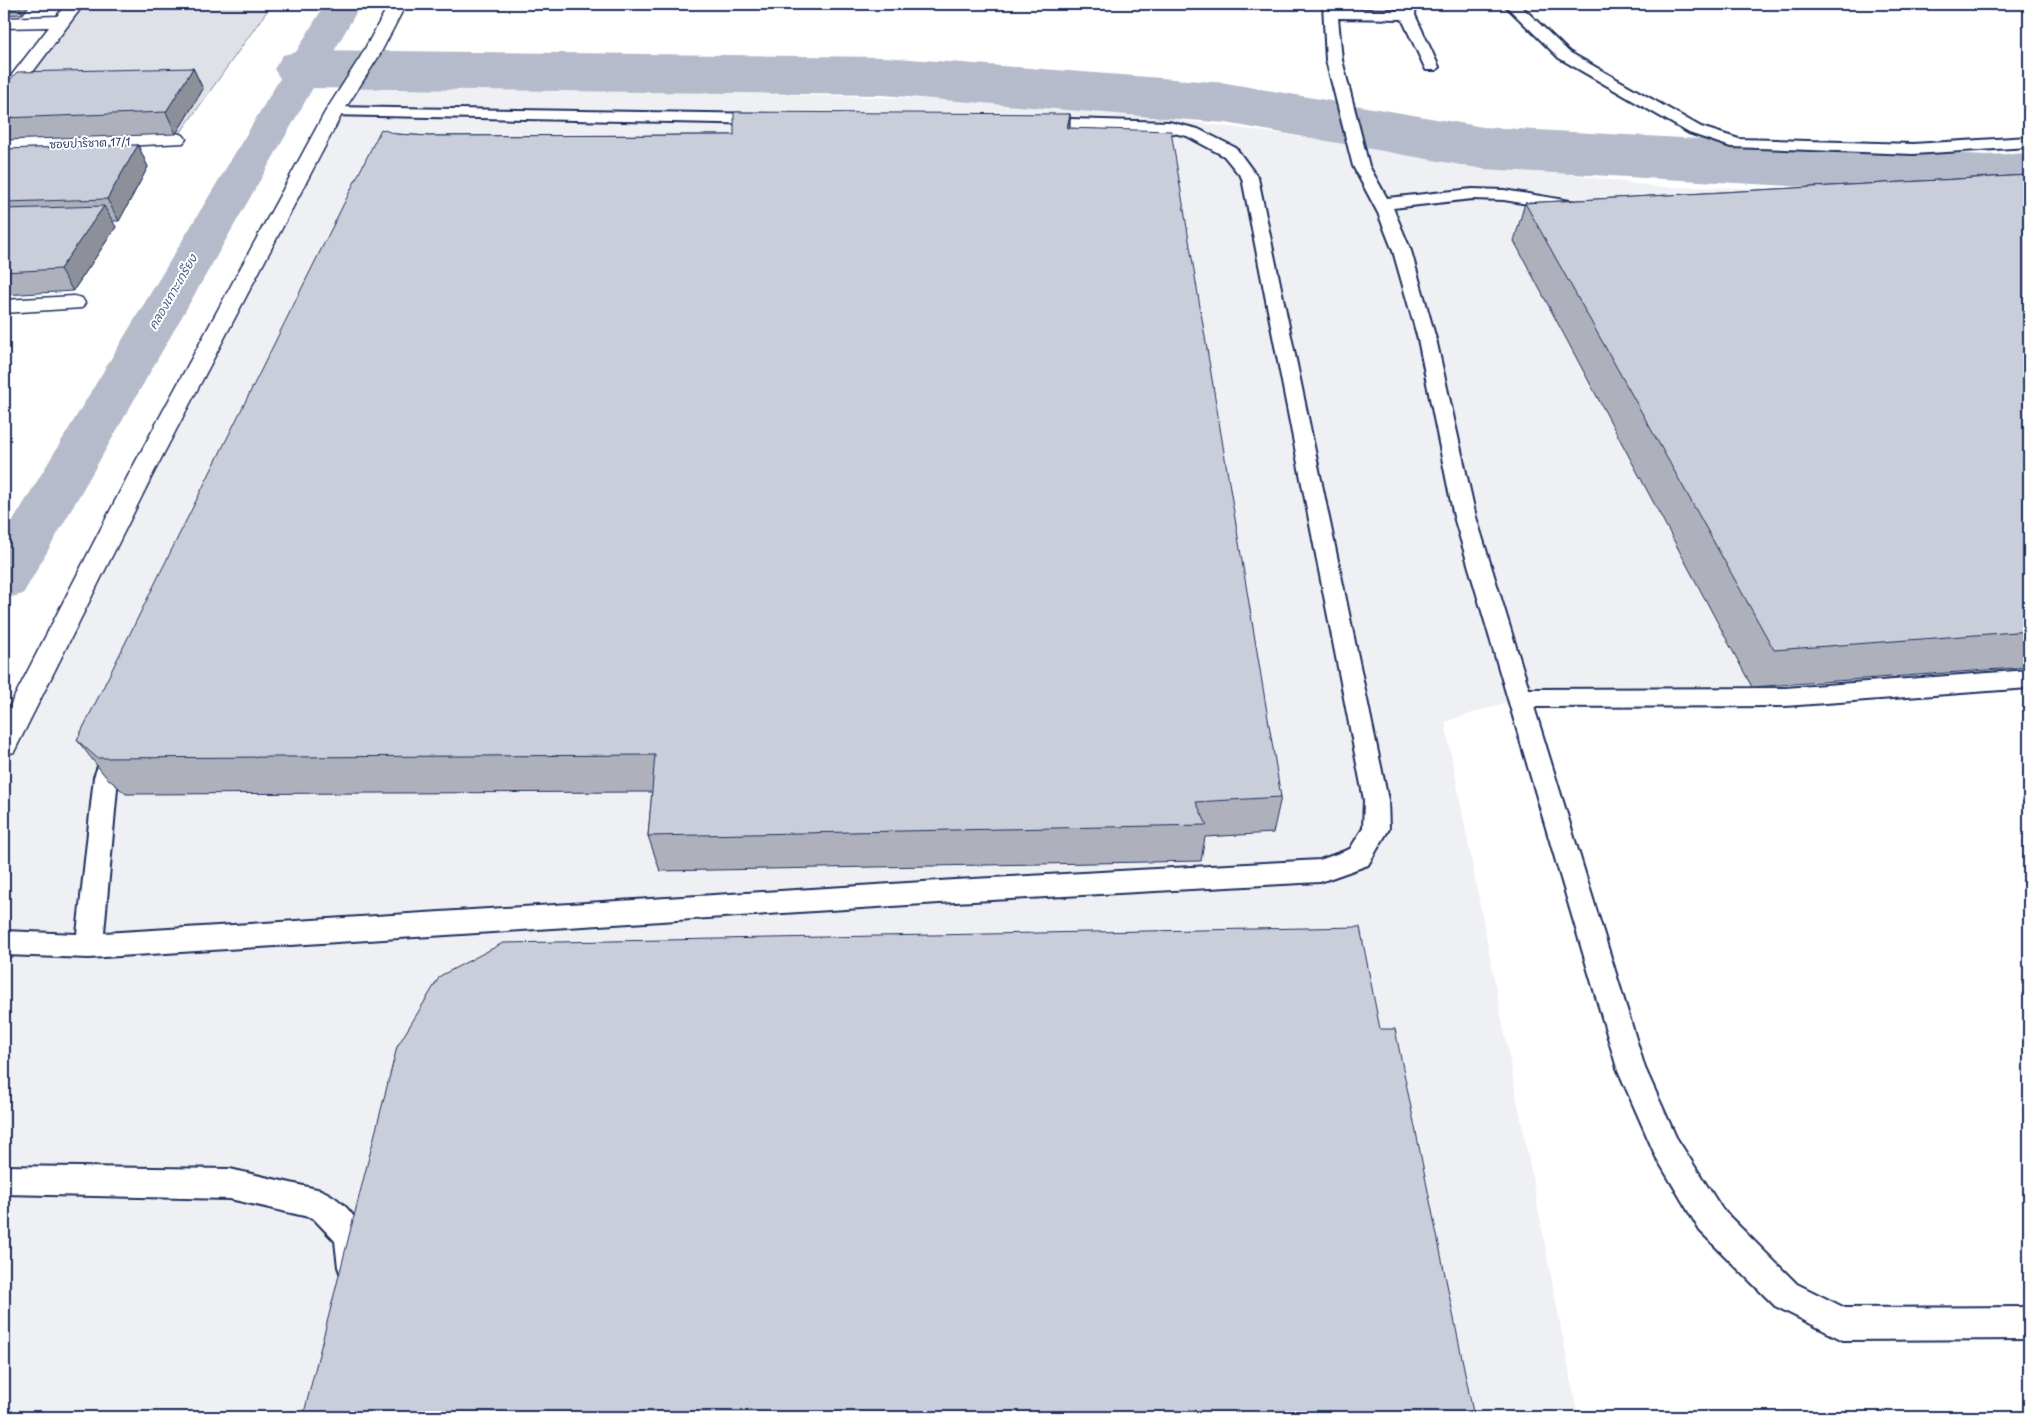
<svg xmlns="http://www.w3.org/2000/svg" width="2033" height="1421" font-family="'Playpen Sans','Playpen Sans Thai',sans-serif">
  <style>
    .built { fill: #eff0f4 }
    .green { fill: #dee1e7; stroke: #7c88a2 }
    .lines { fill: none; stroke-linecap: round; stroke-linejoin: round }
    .canal { fill: #b5bbca; fill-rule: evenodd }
    .river { fill: #b5bbca; fill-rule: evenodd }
    .lane-casing { stroke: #1b2f5e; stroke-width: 4 }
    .street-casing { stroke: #1b2f5e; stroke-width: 3 }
    .lane { fill: #fff; fill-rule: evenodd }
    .street { fill: #fff; fill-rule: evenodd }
    .wall { fill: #aeb1bb; stroke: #1b2f5e }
    .shaded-wall { fill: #8d9099; stroke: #1b2f5e }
    .building { fill: #caceda; stroke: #1b2f5e }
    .labels { text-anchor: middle; stroke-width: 4; stroke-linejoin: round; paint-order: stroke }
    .far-street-label { font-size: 11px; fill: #1b2f5e; stroke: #fff }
    .far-water-label { font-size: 12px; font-style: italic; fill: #49597e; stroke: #fff }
  </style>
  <rect width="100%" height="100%" fill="#fff"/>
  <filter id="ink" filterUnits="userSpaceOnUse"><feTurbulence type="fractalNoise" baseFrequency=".02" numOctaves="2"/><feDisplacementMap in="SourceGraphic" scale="10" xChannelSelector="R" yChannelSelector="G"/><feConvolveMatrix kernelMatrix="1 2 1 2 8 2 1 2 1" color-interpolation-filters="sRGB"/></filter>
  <g filter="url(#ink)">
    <path class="built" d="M 353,83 L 1051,102 L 1659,187 L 2029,191 L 2029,672 L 1519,698 L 1445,722 L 1578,1417 L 4,1417 L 4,736 Z"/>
    <path class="green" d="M 72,4 L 272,4 L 176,139 L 4,146 L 4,95 Z"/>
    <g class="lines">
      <path class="canal" d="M 325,4 L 361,4 L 23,594 L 4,599 L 4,536 Z"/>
      <path class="river" d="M 306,50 L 884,57 L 1226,83 L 1483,127 L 1986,155 L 2029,153 L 2029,195 L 1986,197 L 1483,169 L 1226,123 L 884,95 L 306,88 L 283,83 L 274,69 L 283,55 Z"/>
      <g class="lane-casing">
        <path id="lane" d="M 1323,4 L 1337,4 L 1338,9 L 1401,10 L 1402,4 L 1416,4 L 1415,15 L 1439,67 L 1436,70 L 1426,70 L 1402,19 L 1338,18 L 1342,60 L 1369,166 L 1387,198 L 1472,189 L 1504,190 L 1582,203 L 1585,207 L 1582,211 L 1576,212 L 1504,200 L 1472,199 L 1393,208 L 1411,251 L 1436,339 L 1476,517 L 1529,689 L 1785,688 L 2029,670 L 2029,688 L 1785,706 L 1534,707 L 1645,1068 L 1676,1137 L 1722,1209 L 1797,1284 L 1845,1308 L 2029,1307 L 2029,1339 L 1843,1340 L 1775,1306 L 1700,1231 L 1656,1157 L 1617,1068 L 1454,517 L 1418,339 L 1393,251 L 1378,213 L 1353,166 L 1326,60 Z
          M 1504,4 L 1519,4 L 1569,52 L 1701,127 L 1739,139 L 1913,144 L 2029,137 L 2029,147 L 1913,154 L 1731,147 L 1689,133 L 1559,58 Z
          M 334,107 L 767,114 L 773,116 L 775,119 L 773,122 L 767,124 L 328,115 L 326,112 L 328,109 Z
          M 1038,118 L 1169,122 L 1198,129 L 1236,148 L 1258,178 L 1388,800 L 1389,829 L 1368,865 L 1320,882 L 955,902 L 89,958 L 4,955 L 4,931 L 77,934 L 94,777 L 108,739 L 117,736 L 126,739 L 129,746 L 118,777 L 104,933 L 955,880 L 1320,860 L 1350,849 L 1363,828 L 1364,800 L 1242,178 L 1224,156 L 1187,136 L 1169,132 L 1032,126 L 1030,123 L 1032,120 Z
          M 4,1166 L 230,1169 L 321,1190 C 353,1203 378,1244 364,1278 L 353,1282 L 342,1278 L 338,1267 L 335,1241 L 313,1218 L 230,1199 L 4,1194 Z"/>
      </g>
      <g class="street-casing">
        <path id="street" d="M 66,4 L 84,4 L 11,101 L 4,102 L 4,85 L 49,27 L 4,28 L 4,18 L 57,16 Z
          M 389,4 L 406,4 L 379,56 L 343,112 L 154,472 L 14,752 L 4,755 L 4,717 L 130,472 L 325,112 L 361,56 Z
          M 176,133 L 183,135 L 186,139 L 183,143 L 4,152 L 4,140 Z
          M 74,296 L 82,298 L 85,303 L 82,308 L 4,313 L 4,300 Z"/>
      </g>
      <use href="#lane" class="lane"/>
      <use href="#street" class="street"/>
    </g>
    <path class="wall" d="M 4,4 L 30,4 L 23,14 L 4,15 Z
      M 193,68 L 203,89 L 176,134 L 4,140 L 4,87 Z
      M 1070,114 L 1070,128 L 1281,797 L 1273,833 L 1205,837 L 1201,861 L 660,871 L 648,836 L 652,792 L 126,794 L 106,777 L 77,740 L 396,134 L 429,136 L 734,135 Z
      M 138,145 L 148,167 L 119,221 L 112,221 L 116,227 L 73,291 L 4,295 L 4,149 Z
      M 2029,175 L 2029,667 L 1752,687 L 1514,241 L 1525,203 Z"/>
    <path class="shaded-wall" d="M 17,4 L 30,4 L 23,14 Z
      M 193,68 L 203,89 L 176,134 L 166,112 Z
      M 1070,114 L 1069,152 L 1067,128 Z
      M 138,145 L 148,167 L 119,221 L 107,199 Z
      M 104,206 L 116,227 L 73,291 L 60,269 Z"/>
    <path class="building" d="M 193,68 L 166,112 L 4,118 L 4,87 L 17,72 Z
      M 734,112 L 1070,114 L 1067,128 L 1171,131 L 1281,797 L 1196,802 L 1207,825 L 648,836 L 655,755 L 97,758 L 77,740 L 381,129 L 396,134 L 429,136 L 734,135 Z
      M 138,145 L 107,199 L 4,202 L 4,149 Z
      M 2029,175 L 2029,631 L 1774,650 L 1525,203 Z
      M 104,206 L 60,269 L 4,272 L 4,209 Z
      M 1360,927 L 1380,1029 L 1395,1029 L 1474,1417 L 303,1417 L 397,1047 L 440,976 L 503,943 Z"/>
  </g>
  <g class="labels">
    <g class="far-street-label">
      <text transform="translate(90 143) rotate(-2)" y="4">ซอยปาริชาต 17/1</text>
    </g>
    <g class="far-water-label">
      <text transform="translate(173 292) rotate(-60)" y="4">คลองเกาะเกรียง</text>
    </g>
  </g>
  <rect width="2033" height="1421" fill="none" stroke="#fff" stroke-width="20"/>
  <rect x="10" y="10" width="2013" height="1401" fill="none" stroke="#1b2f5e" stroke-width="2" filter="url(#ink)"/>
</svg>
